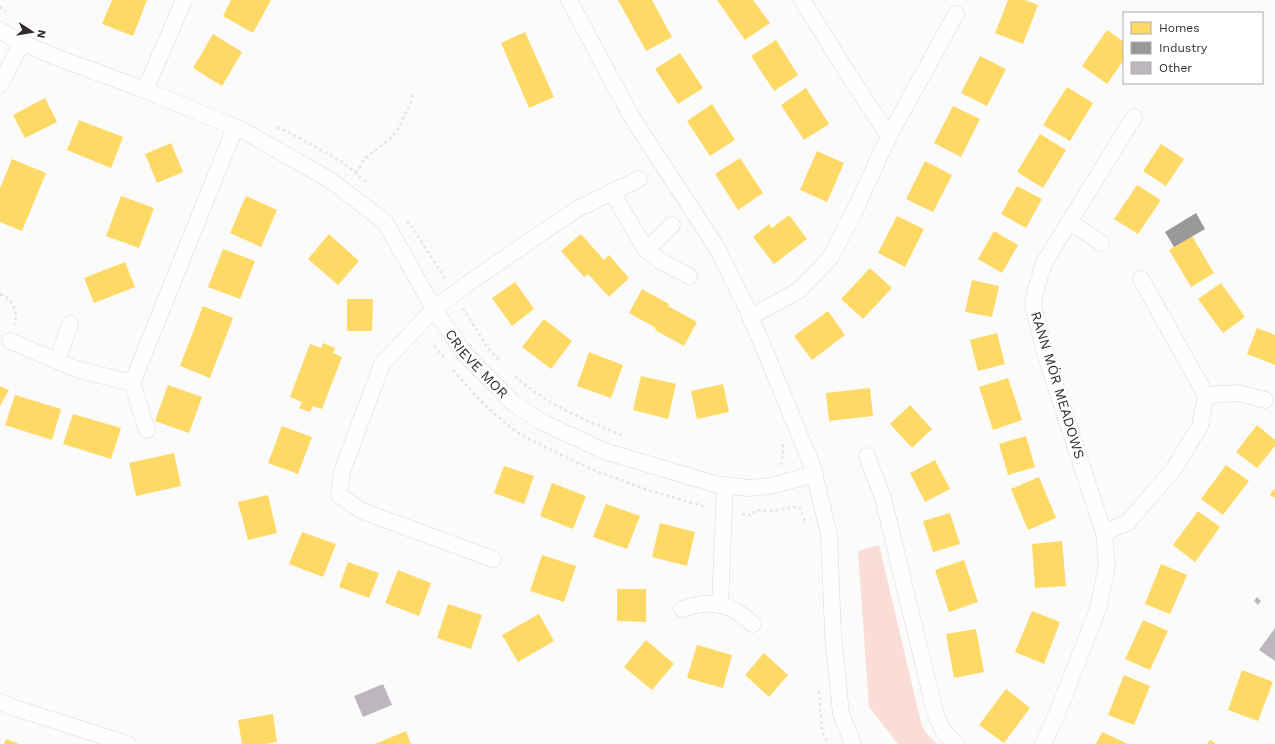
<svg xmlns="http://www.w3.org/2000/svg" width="1275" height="744" font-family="'Work Sans',sans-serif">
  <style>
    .green { fill: #f9ddd6 }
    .homes { fill: #ffd966 }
    .industry { fill: #999 }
    .building { fill: #beb6bd }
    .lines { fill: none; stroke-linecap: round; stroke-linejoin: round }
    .street-casing { stroke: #dbd8d9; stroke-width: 17 }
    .path { stroke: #e6e5e5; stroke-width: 2.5; stroke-dasharray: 3 3; stroke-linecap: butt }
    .street { stroke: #fffefe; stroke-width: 16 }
    .labels { text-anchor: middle; stroke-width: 4; stroke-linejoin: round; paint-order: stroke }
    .street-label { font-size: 14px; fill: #322c2f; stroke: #fff }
  </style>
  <rect width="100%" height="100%" fill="#fcfbfb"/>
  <path class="green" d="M 879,545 L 921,723 L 926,733 L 937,744 L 898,744 L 869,707 L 858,551 Z"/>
  <path class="homes" d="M 112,0 L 147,0 L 133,36 L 102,24 Z
    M 231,0 L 271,0 L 253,33 L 223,16 Z
    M 618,0 L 652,0 L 672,37 L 646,51 Z
    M 717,0 L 753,0 L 770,23 L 745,40 Z
    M 1008,0 L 1025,0 L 1038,5 L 1023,44 L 995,33 Z
    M 1107,30 L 1124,42 L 1124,60 L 1107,84 L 1082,66 Z
    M 525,32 L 554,97 L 529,108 L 501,43 Z
    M 213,34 L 242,52 L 222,86 L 193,68 Z
    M 776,40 L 798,75 L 774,91 L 751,56 Z
    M 680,53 L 703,88 L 678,104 L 655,69 Z
    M 980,56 L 1006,69 L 987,106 L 961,93 Z
    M 1067,87 L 1093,103 L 1070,141 L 1043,125 Z
    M 806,88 L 829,124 L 804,140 L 781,105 Z
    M 45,98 L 57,122 L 25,138 L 13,115 Z
    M 712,104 L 735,140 L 710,156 L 687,121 Z
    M 953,106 L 980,119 L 961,157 L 934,143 Z
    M 79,120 L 123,137 L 111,168 L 67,150 Z
    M 1040,134 L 1066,150 L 1043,188 L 1017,172 Z
    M 171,143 L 183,172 L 157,183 L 145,154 Z
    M 1161,144 L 1184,159 L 1166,186 L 1143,171 Z
    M 817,151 L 844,163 L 827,202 L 800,190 Z
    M 740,158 L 763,193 L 738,210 L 715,174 Z
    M 12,159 L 46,173 L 22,231 L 0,222 L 0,188 Z
    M 925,161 L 952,175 L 933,212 L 906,199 Z
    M 1137,185 L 1161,200 L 1138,234 L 1114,219 Z
    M 1017,186 L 1042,199 L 1026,228 L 1001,214 Z
    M 121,196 L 154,208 L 139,248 L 106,236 Z
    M 246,196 L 277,210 L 261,247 L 230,233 Z
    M 789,215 L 807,239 L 774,264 L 753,237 L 769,224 L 772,228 Z
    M 897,216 L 924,229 L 905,267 L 878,253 Z
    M 994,231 L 1018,245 L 1002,273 L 978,259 Z
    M 329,234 L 359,261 L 338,285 L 308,259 Z
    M 581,234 L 604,260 L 609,255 L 629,278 L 609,297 L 588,274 L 584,277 L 561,251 Z
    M 1192,236 L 1214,273 L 1191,287 L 1169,250 Z
    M 223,249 L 255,261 L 240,299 L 208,287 Z
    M 125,262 L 135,287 L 94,303 L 84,278 Z
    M 870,268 L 892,288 L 863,319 L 841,299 Z
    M 972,280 L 999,286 L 992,317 L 965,312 Z
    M 515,282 L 534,309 L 512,326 L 492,298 Z
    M 1221,283 L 1245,317 L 1223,333 L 1198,299 Z
    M 642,289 L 669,304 L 668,306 L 697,322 L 684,346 L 655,330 L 656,328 L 629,313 Z
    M 347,299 L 373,299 L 372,331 L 347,331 Z
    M 203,306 L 233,318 L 210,378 L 180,366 Z
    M 828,311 L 845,335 L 812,360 L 794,336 Z
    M 544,319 L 572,341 L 551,369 L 522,347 Z
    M 1257,328 L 1275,335 L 1275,365 L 1247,354 Z
    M 997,333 L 1005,364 L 978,371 L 970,340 Z
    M 323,343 L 335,348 L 333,353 L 342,357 L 322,409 L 313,406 L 310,412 L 299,408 L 302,402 L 290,397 L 310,344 L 321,348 Z
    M 589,352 L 623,365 L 611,398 L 577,386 Z
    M 641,376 L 676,384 L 668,419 L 633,410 Z
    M 1008,378 L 1022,420 L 993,430 L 979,387 Z
    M 723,384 L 729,412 L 697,419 L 691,391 Z
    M 168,385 L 202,397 L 189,433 L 155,421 Z
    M 0,386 L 9,390 L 0,406 Z
    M 870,388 L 873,416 L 829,421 L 826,393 Z
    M 15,395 L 61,409 L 52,440 L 5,425 Z
    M 910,405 L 932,429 L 912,448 L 890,424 Z
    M 73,414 L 121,428 L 111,459 L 63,444 Z
    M 1257,425 L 1275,440 L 1275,446 L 1257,468 L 1236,452 Z
    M 282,426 L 312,437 L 298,474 L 268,463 Z
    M 1026,436 L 1035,467 L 1008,475 L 999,444 Z
    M 174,453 L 181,486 L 136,496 L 129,463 Z
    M 935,460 L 950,489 L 925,502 L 910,473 Z
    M 1226,465 L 1249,481 L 1223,515 L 1201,499 Z
    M 504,466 L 534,476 L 524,504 L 494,493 Z
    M 1039,477 L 1056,518 L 1028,530 L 1011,489 Z
    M 552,483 L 586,496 L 573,529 L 540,516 Z
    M 1274,489 L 1275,490 L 1275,498 L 1270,495 Z
    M 268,495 L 277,533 L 248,540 L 238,502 Z
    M 606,504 L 640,516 L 627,549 L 593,537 Z
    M 1198,511 L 1220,527 L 1195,562 L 1173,545 Z
    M 950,513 L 960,544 L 933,552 L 923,521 Z
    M 660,523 L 695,532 L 687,566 L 652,557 Z
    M 302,532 L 336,544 L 323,577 L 289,564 Z
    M 1062,541 L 1066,586 L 1035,588 L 1032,544 Z
    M 542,555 L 576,566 L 564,602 L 530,591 Z
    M 964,560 L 978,602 L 949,612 L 935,570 Z
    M 348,562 L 379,573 L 369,598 L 339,587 Z
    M 1161,564 L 1187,575 L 1170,614 L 1145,604 Z
    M 398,570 L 431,583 L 419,616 L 385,603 Z
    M 617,589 L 646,589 L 646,622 L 617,621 Z
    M 448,604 L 482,615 L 471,649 L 437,638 Z
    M 1032,611 L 1060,622 L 1044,664 L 1015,652 Z
    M 539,614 L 554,641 L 518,662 L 502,635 Z
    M 1143,620 L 1168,631 L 1150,670 L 1125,659 Z
    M 976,629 L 984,672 L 954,678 L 946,634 Z
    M 646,640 L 674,664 L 652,690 L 624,667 Z
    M 697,645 L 732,655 L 723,688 L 687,678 Z
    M 764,653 L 788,675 L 769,697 L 745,675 Z
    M 1242,670 L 1273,682 L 1258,721 L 1228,710 Z
    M 1124,675 L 1150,686 L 1134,725 L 1108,715 Z
    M 1006,689 L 1030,708 L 1004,743 L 979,725 Z
    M 273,714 L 277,742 L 265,744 L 242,744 L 238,720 Z
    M 406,731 L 411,744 L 375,744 Z
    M 1102,732 L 1128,744 L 1096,744 Z
    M 6,739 L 19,744 L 4,744 Z
    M 1210,740 L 1216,744 L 1207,744 Z"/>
  <path class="industry" d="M 1196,213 L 1205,229 L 1174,247 L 1165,232 Z"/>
  <path class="building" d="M 1257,597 L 1261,601 L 1258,605 L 1254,601 Z
    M 1275,628 L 1275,661 L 1259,650 Z
    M 383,684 L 392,705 L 363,717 L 354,696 Z"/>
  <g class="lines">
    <g class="street-casing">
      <g id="street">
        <path d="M 569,0 L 631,116 L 717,248 L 748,311 L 780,387 L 813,468 L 829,535 L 833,633 L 841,714 L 853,744"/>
        <path d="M 802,0 L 852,80 L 889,136"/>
        <path id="s1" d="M 0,30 L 13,38 L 53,56 L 145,90 L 244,131 L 330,180 L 385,222 L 434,309 L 464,353 L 513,403 L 540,421 L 604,451 L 715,484 L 749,488 L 770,486 L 815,474"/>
        <path d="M 0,85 L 22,42"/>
        <path d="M 145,90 L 184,0"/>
        <path d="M 612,192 L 646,250 L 662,262 L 689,276"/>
        <path d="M 1070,222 L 1101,243"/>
        <path d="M 646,250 L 672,225"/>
        <path d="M 750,317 L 798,291 L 831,257 L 854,212 L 889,136 L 956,14"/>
        <path d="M 10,341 L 76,369 L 132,383 L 147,430"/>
        <path d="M 57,361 L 70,324"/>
        <path d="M 132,383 L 235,128"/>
        <path d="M 1206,395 L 1238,393 L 1265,400"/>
        <path d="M 867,456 L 883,498 L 936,716 L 944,732 L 956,744"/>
        <path d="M 1104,533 L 1128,522 L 1173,470 L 1200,426 L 1206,395 L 1141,279"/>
        <path d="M 493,559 L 362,511 L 339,495 L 342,472 L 382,364 L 434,309 L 467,284 L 577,209 L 639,179"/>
        <path d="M 720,605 L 725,486"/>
        <path d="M 682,609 C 711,599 731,603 753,624"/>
        <path d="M 0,702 L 12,707 L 128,744"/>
        <path d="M 1043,744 L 1057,714 L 1098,609 L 1107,566 L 1104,533 L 1047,360 L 1033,306 L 1035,292 L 1044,263 L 1134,117"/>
      </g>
    </g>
    <path class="path" d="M 0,7 L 6,12
      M 277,127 L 288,132 L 341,161 L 369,184
      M 356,173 L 365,158 L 390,139 L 398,129 L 411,102 L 412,94
      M 407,221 L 413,228 L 445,279
      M 0,294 C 13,299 18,312 15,325
      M 463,308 L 487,347 L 499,360
      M 434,346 L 444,358
      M 453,370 L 475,395 L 490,410 L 516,432 L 539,444 L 591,469 L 648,490 L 706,507
      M 515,376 C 547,405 585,420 624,436
      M 781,465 L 783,455 L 783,444
      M 742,514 L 752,515 L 756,510 L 773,511 L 792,507 L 799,507 L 805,521
      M 870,568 L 871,560 L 879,556
      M 819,691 L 822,731 L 828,744"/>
    <use href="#street" class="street"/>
  </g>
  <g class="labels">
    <g class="street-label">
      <text dy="5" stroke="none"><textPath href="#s1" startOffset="602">CRIEVE MOR</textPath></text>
      <text transform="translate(1058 385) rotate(73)" y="5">RANN MÓR MEADOWS</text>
    </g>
  </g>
  <rect x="1123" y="12" width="140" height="72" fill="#ffffff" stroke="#adabac"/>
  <rect x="1131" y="22" width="20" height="12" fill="#ffd966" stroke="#adabac"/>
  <text x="1159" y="32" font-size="12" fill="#322c2f">Homes</text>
  <rect x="1131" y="42" width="20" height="12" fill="#999999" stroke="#adabac"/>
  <text x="1159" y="52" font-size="12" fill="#322c2f">Industry</text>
  <rect x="1131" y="62" width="20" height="12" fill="#beb6bd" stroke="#adabac"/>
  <text x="1159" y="72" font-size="12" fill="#322c2f">Other</text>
  <g transform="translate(32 32) rotate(102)" stroke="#ffffff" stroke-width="3" paint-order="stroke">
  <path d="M0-3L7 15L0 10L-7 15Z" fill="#322c2f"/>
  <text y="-6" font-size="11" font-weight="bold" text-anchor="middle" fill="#322c2f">N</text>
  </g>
</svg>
